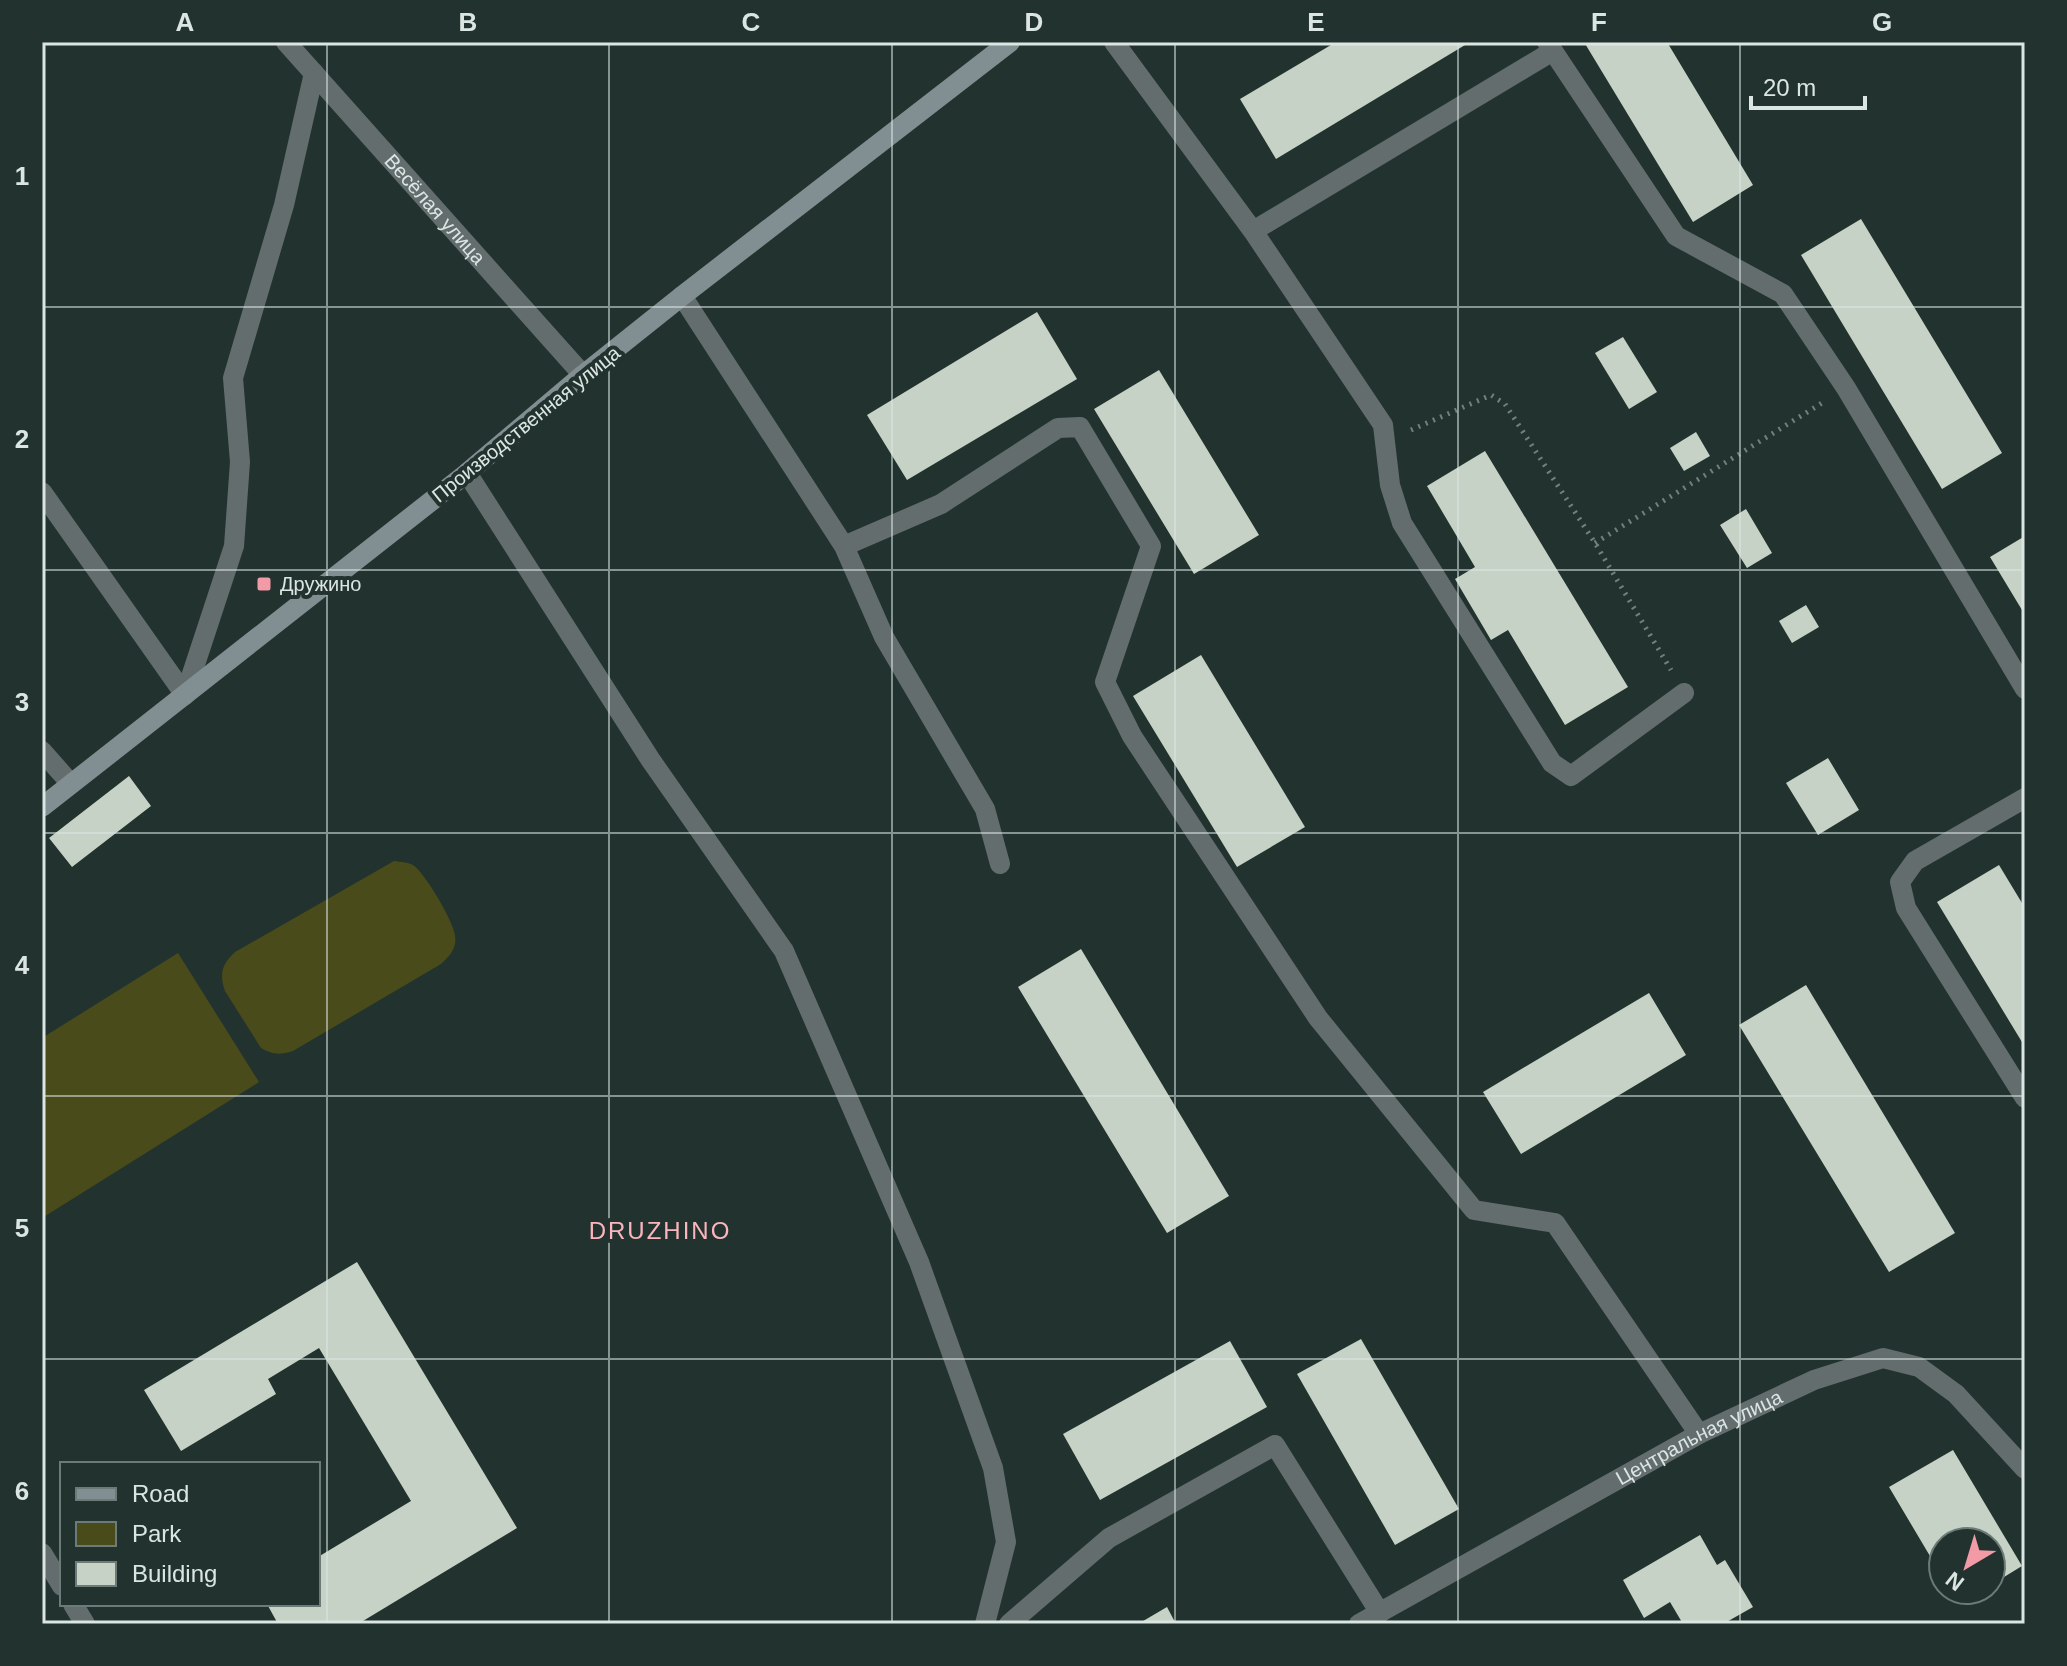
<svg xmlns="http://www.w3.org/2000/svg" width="2067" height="1666" font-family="Arial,sans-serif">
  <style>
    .green { fill: #4a4b1a }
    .building { fill: #c5d2c5 }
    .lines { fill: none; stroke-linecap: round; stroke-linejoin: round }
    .path { stroke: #72807d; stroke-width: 5; stroke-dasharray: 2 6; stroke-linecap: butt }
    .lane { stroke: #646d6e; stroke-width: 20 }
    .street { stroke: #646d6e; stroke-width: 20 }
    .secondary { stroke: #828f92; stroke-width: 20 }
    .grid { fill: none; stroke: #dbe6e3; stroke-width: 2; stroke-opacity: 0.55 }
    .poi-dot { fill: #f39aa7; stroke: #22332f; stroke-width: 3 }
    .labels { text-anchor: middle; stroke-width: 8; stroke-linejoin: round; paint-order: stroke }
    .street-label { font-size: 20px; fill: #dbe6e3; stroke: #22332f }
    .poi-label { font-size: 20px; fill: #dbe6e3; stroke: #22332f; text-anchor: start }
    .quarter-label { font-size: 24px; letter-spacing: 2px; fill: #fab5be; stroke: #22332f }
    .neatline { fill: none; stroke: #dbe6e3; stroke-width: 3 }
    .grid-label { font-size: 26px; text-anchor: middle; font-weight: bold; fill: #dbe6e3 }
  </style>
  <rect width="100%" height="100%" fill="#22332f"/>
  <path class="green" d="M 394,861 C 401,862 407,862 413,865 C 425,873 454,922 455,936 C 457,948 450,956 441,964 L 293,1051 C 280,1055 273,1055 261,1048 L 225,991 C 219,974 222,964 235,952 Z
    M 178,953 L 259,1082 L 42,1218 L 42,1038 Z"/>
  <path class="building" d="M 1336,42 L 1470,42 L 1276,159 L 1240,99 Z
    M 1584,42 L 1667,42 L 1753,185 L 1693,222 Z
    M 1861,219 L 2002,453 L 1942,489 L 1801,255 Z
    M 1037,312 L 1077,379 L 907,480 L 867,415 Z
    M 1623,337 L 1657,392 L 1629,409 L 1595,353 Z
    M 1159,370 L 1259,535 L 1194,574 L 1094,409 Z
    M 1696,432 L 1710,456 L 1684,471 L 1670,448 Z
    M 1485,451 L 1628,687 L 1565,725 L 1508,630 L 1491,640 L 1455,579 L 1475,567 L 1427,486 Z
    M 1746,509 L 1772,553 L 1747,568 L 1720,525 Z
    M 2025,536 L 2025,615 L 1990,557 Z
    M 1806,605 L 1819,627 L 1792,643 L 1779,621 Z
    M 1201,655 L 1305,827 L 1237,867 L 1133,696 Z
    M 1828,758 L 1859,810 L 1818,835 L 1786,783 Z
    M 129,776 L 151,806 L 72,867 L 49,838 Z
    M 1999,865 L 2025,908 L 2025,1047 L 1937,902 Z
    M 1081,949 L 1229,1196 L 1167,1233 L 1018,987 Z
    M 1806,985 L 1955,1233 L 1889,1272 L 1739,1025 Z
    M 1649,993 L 1686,1055 L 1521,1154 L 1483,1092 Z
    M 357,1262 L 517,1528 L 358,1624 L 278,1624 L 267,1604 L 318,1604 L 318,1557 L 411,1501 L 319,1348 L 268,1379 L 276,1394 L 181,1451 L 144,1390 Z
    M 1361,1339 L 1459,1509 L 1395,1545 L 1297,1374 Z
    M 1230,1341 L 1267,1407 L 1100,1500 L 1063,1434 Z
    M 1953,1450 L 2022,1566 L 1991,1585 L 1991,1542 L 1943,1542 L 1943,1578 L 1889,1487 Z
    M 1700,1535 L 1717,1565 L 1725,1560 L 1753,1607 L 1723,1624 L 1683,1624 L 1670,1602 L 1644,1618 L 1623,1580 Z
    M 1950,1590 L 1982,1590 L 1958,1604 Z
    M 1167,1607 L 1176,1624 L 1138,1624 Z"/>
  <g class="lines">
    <path class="path" d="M 1411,430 L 1491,395 L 1505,404 L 1595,543 L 1671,670
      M 1595,543 L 1822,403"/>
    <path class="lane" d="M 1114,42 L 1253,231 L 1383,425 L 1390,485 L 1402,523 L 1552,763 L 1571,776 L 1684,693
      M 1547,42 L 1676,236 L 1783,294 L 1846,388 L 2025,689
      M 1253,231 L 1553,51
      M 682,296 L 844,546 L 941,504 L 1058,428 L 1080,427 L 1151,546 L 1105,682 L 1132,736 L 1318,1018 L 1474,1210 L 1555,1223 L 1699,1434
      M 42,492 L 185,695
      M 844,546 L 884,637 L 985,809 L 1000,864
      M 185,695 L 234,546 L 240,462 L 233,378 L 284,205 L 314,73
      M 42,751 L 71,784
      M 2025,798 L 1915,861 L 1900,882 L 1906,908 L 2025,1098
      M 1009,1624 L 1109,1538 L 1275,1445 L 1380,1613"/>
    <g class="street">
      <path id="s1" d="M 286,42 L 583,375"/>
      <path d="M 467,473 L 650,759 L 784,951 L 919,1262 L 993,1468 L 1006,1542 L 985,1624"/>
      <path d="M 42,1553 L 62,1586"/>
      <path d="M 73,1604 L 85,1624"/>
      <path id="s2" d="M 1359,1624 L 1699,1434 L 1814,1380 L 1883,1358 L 1919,1367 L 1956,1394 L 2025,1469"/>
    </g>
    <path class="secondary" d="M 42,807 L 467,473 L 583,375 L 682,296 L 1010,42"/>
  </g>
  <path class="grid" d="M 327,42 L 327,1624M 609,42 L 609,1624M 892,42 L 892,1624M 1175,42 L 1175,1624M 1458,42 L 1458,1624M 1740,42 L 1740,1624M 42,307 L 2025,307M 42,570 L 2025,570M 42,833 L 2025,833M 42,1096 L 2025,1096M 42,1359 L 2025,1359"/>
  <rect class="poi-dot" x="256" y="576" width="16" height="16" rx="4"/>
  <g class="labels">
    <g class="street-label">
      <text dy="7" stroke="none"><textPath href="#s1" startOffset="224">Весёлая улица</textPath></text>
      <text transform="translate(526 424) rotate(-39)" y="7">Производственная улица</text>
      <text dy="7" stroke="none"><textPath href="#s2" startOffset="388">Центральная улица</textPath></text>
    </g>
    <g class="poi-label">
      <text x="280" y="591">Дружино</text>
    </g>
    <g class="quarter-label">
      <text x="660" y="1239">DRUZHINO</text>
    </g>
  </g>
  <rect width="2067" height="1666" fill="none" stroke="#22332f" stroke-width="88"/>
  <rect x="60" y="1462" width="260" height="144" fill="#22332f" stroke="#6c7b77" stroke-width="2"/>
  <rect x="76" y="1488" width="40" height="12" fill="#828f92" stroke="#6c7b77" stroke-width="2"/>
  <text x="132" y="1502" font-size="24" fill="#dbe6e3">Road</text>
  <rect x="76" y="1522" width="40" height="24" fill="#4a4b1a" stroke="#6c7b77" stroke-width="2"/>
  <text x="132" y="1542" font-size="24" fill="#dbe6e3">Park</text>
  <rect x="76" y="1562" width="40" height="24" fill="#c5d2c5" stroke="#6c7b77" stroke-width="2"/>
  <text x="132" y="1582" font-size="24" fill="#dbe6e3">Building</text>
  <g transform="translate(1967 1566) rotate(218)"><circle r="38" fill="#22332f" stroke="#6c7b77" stroke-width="2"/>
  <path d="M0-6L14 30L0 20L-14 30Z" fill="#f39aa7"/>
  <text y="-12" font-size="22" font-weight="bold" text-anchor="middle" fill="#dbe6e3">N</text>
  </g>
  <path d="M1751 96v12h114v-12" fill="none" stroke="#dbe6e3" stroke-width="4"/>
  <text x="1763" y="96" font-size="24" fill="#dbe6e3" stroke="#22332f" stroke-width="6" paint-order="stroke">20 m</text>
  <rect x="44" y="44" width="1979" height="1578" class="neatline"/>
  <g class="grid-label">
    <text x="185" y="31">A</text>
    <text x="468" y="31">B</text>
    <text x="751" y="31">C</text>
    <text x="1034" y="31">D</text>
    <text x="1316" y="31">E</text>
    <text x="1599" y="31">F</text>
    <text x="1882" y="31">G</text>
    <text x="22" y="185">1</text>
    <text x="22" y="448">2</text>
    <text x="22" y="711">3</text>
    <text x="22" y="974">4</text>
    <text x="22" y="1237">5</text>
    <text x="22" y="1500">6</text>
  </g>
</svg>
